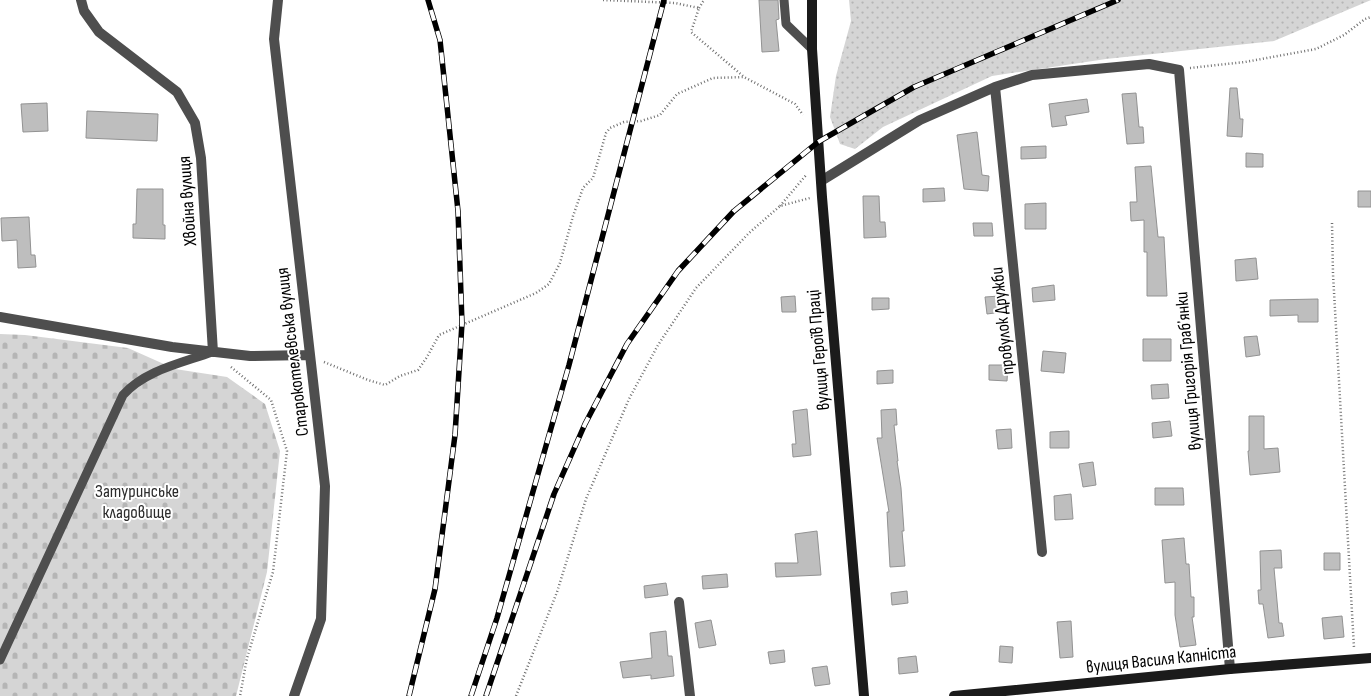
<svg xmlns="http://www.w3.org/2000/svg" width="1371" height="696" font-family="'Sofia Sans Condensed',sans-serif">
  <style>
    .grass { fill: url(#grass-dots) }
    .cemetery { fill: url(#cemetery-stones) }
    .building { fill: #bebebe; stroke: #929292 }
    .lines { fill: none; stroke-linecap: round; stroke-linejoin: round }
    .path { stroke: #707070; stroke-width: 2.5; stroke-dasharray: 1 2.5; stroke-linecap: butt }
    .lane { stroke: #4e4e4e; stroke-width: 9 }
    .street { stroke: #4e4e4e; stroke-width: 10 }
    .secondary { stroke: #1b1b1b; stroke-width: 10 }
    .rail-casing { stroke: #000; stroke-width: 5.5 }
    .rail { stroke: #fff; stroke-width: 4; stroke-dasharray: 11; stroke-linecap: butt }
    .labels { text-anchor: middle; stroke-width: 4; stroke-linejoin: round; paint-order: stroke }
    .street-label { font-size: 18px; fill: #000; stroke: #fff }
    .park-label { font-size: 18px; fill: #2c2c2c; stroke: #fff }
  </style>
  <defs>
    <pattern id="grass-dots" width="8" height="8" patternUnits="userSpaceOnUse" patternTransform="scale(1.25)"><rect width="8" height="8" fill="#d5d5d5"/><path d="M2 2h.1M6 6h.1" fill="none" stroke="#b5b5b5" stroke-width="1.8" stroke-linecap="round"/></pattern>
    <pattern id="cemetery-stones" width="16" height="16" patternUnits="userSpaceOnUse" patternTransform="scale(1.25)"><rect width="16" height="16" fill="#d5d5d5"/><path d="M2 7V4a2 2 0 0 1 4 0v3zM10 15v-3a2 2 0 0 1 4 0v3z" fill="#b5b5b5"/></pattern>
  </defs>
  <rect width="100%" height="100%" fill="#fff"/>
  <path class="grass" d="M 849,0 L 1371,0 L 1274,41 L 1106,59 L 992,76 L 883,127 L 855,149 L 840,144 L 830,117 L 836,76 L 851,21 Z"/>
  <path class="cemetery" d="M 0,334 L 25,335 L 128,348 L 175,369 L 227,377 L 265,404 L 280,451 L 267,572 L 236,696 L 0,696 Z"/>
  <path class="building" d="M 759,0 L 778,0 L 779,19 L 776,20 L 779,51 L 762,52 Z
    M 1230,88 L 1237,88 L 1240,119 L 1243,119 L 1242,137 L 1227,136 Z
    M 1136,93 L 1139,127 L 1143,127 L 1144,143 L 1127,144 L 1122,94 Z
    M 1087,99 L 1089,112 L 1065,116 L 1067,125 L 1052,127 L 1049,104 Z
    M 47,103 L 48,131 L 23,132 L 21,104 Z
    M 87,111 L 158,114 L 157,141 L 86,138 Z
    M 977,132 L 982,175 L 989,176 L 988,191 L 964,189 L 957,135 Z
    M 1046,146 L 1046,158 L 1021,159 L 1021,147 Z
    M 1246,153 L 1263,154 L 1263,167 L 1246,167 Z
    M 1151,166 L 1158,237 L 1164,237 L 1167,296 L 1147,296 L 1147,252 L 1144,252 L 1144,220 L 1131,221 L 1130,202 L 1137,202 L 1135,167 Z
    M 944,188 L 945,201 L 923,202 L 923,189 Z
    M 137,189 L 163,189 L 163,225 L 165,225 L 165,239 L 133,238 L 133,224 L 136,224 Z
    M 1358,191 L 1371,191 L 1371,207 L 1358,207 Z
    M 863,196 L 879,196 L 880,222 L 885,222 L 886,237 L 864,238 Z
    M 1046,203 L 1046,229 L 1025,229 L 1025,204 Z
    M 29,217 L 31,255 L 35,255 L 36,267 L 18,268 L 17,240 L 2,241 L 1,218 Z
    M 973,223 L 992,223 L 993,236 L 974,236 Z
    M 1256,258 L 1258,279 L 1236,281 L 1235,260 Z
    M 1054,285 L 1055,300 L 1033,302 L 1032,288 Z
    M 795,296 L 796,312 L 782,312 L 781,297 Z
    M 1000,296 L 1002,312 L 987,314 L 985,297 Z
    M 872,298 L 889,298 L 889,309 L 872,310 Z
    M 1318,299 L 1318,322 L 1298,322 L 1298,315 L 1270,316 L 1270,300 Z
    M 1257,336 L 1260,355 L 1246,357 L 1244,337 Z
    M 1143,339 L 1171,339 L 1171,361 L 1143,361 Z
    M 1043,351 L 1066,353 L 1064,373 L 1041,371 Z
    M 989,365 L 1008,365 L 1007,381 L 989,380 Z
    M 893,370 L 893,383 L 877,384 L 877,371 Z
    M 1168,384 L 1169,398 L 1152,399 L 1151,385 Z
    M 807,409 L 811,455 L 793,457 L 792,444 L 796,444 L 793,411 Z
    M 896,409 L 897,425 L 894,425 L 898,461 L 897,461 L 901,488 L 904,531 L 902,531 L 905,566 L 890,567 L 887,512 L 889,512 L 877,438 L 882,438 L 881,410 Z
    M 1249,416 L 1264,416 L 1264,449 L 1278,448 L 1280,472 L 1250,475 L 1248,451 L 1249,451 Z
    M 1170,421 L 1172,436 L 1153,438 L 1152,423 Z
    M 1011,429 L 1012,448 L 998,449 L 996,430 Z
    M 1069,431 L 1069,448 L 1050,448 L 1050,432 Z
    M 1093,462 L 1096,485 L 1083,487 L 1079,464 Z
    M 1155,488 L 1183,488 L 1184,505 L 1155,505 Z
    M 1071,494 L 1073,519 L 1055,520 L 1054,496 Z
    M 817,531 L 821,575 L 776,577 L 775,563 L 798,563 L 795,534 Z
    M 1184,538 L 1186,564 L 1189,564 L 1191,597 L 1194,597 L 1194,617 L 1192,617 L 1196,645 L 1180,647 L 1175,615 L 1175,582 L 1165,583 L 1162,540 Z
    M 1281,550 L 1282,568 L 1274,568 L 1279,623 L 1282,623 L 1284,636 L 1268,638 L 1263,604 L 1259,604 L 1258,590 L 1261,590 L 1260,551 Z
    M 1324,553 L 1340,553 L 1340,570 L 1324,570 Z
    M 727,574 L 728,587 L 703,589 L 702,576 Z
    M 666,583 L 668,595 L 645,598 L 644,586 Z
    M 907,591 L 908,603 L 892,605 L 891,593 Z
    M 1342,616 L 1344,637 L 1324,639 L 1322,618 Z
    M 711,620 L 716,645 L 699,648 L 695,623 Z
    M 1071,621 L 1073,657 L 1060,658 L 1057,622 Z
    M 666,631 L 668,656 L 672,656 L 674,676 L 651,679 L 651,675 L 623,678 L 620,662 L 652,658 L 650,633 Z
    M 1000,646 L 1013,647 L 1012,663 L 999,662 Z
    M 784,650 L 785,662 L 770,664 L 768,652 Z
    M 916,656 L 918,672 L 899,674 L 898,658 Z
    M 827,666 L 830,684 L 815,686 L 812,668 Z"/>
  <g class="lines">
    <path class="path" d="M 603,0 L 675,3 L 699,8 L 691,32 L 743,76
      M 699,8 L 704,0
      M 1190,68 L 1245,62 L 1316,49 L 1344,35 L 1365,19 L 1371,17
      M 780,206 L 807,174
      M 1332,223 L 1333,274 L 1354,648
      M 324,362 L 368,380 L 385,385 L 400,376 L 418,370 L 427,357 L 439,335 L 536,293 L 549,284 L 560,263 L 573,216 L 583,188 L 593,178 L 606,133 L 610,128 L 624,122 L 641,121 L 660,115 L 677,94 L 713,78 L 744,77 L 795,104 L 803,115
      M 231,367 L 271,400 L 287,451 L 273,572 L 247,658 L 240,696
      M 516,696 L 557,592 L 586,499 L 629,399 L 658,345 L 696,288 L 749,233 L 780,206 L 810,198"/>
    <path class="lane" d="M 784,0 L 786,24 L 812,49
      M 0,660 L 123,395 C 145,370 182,363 212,352"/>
    <path class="street" d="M 81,0 L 84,11 L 99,32 L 177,92 L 195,123 L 201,158 L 213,352
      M 278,0 L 274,39 L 325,486 L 321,619 L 294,696
      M 995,87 L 1042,552
      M 821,181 L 920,120 L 995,87 L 1032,75 L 1149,64 L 1179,70 L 1230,669
      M 0,317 L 172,347 L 250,356 L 308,355
      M 679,602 L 690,696"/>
    <path class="secondary" d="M 812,0 L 812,49 L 822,197 L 864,696
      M 954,696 L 1230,669 L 1371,658"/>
    <g class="rail-casing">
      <path id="rail" d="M 409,696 L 435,589 L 455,435 L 462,323 L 458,211 L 440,40 L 428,0
        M 471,696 L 497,618 L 569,365 L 664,0
        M 486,696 L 554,494 L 585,424 L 627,344 L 678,271 L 734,211 L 818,142 L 914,87 L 1118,0"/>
    </g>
    <use href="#rail" class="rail"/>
  </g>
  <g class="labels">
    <g class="street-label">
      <text transform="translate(187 201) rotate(-94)" y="6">Хвойна вулиця</text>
      <text transform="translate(1002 321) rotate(-96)" y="6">провулок Дружби</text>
      <text transform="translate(818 350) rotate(-95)" y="6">вулиця Героїв Праці</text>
      <text transform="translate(292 352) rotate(-97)" y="6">Старокотелевська вулиця</text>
      <text transform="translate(1188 371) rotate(-95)" y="6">вулиця Григорія Грабʼянки</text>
      <text transform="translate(1161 659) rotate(-6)" y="6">вулиця Василя Капніста</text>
    </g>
    <g class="park-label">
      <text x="137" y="497">Затуринське<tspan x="137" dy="21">кладовище</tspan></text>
    </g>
  </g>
</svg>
